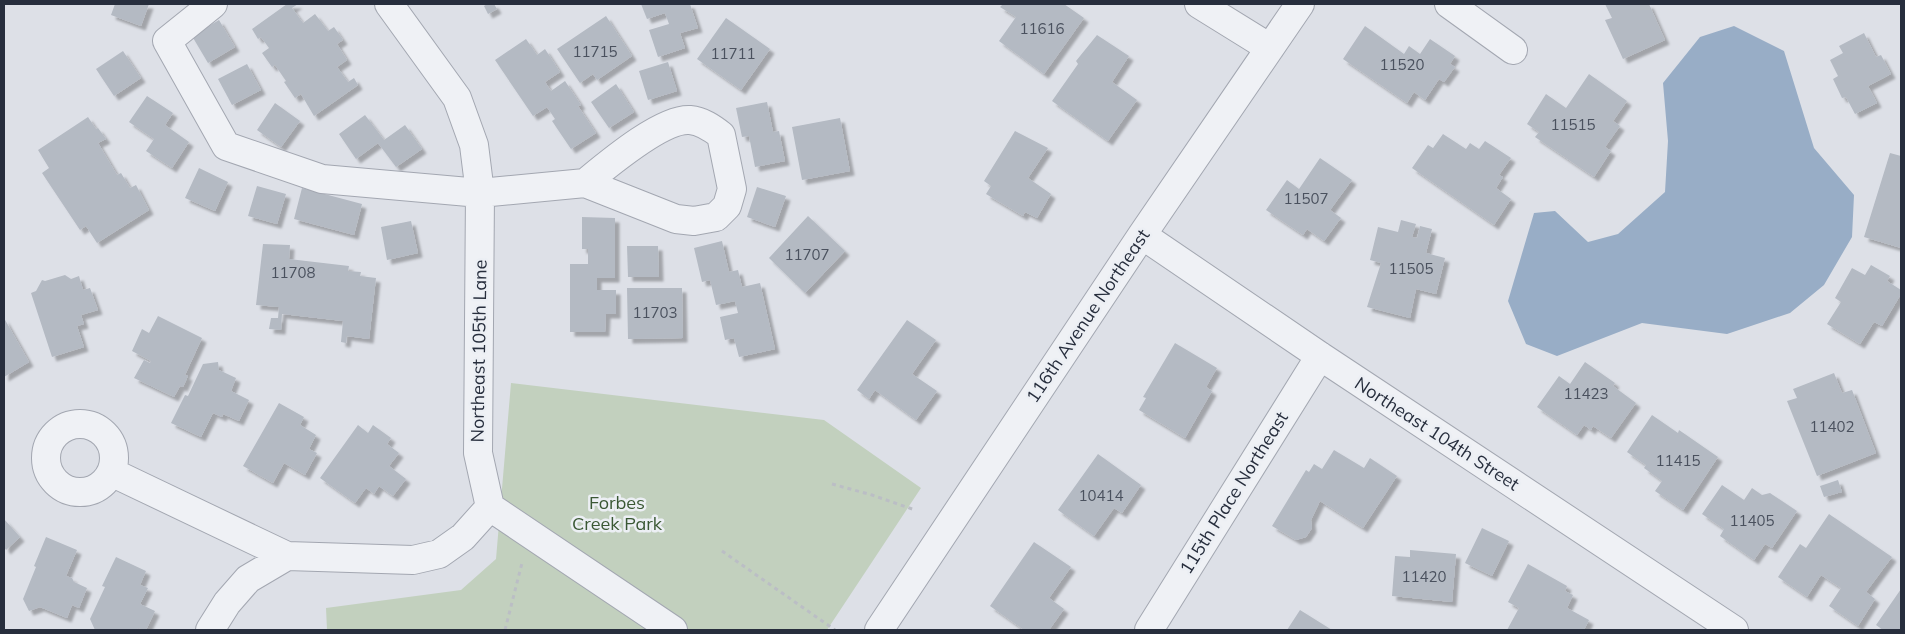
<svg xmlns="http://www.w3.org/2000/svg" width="1905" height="634" font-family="Mulish,sans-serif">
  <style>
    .green { fill: #c2d0be }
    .water { fill: #98adc6 }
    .building { fill: #b4bac3; filter: url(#shadow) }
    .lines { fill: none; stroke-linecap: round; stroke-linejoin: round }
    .minor-casing { stroke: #a3a7b1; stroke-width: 30 }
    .path { stroke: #bbbec5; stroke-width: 3; stroke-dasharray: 4 4; stroke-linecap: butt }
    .minor { stroke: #eff1f5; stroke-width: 28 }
    .labels { text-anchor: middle; stroke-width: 5; stroke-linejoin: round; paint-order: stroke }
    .number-label { font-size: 15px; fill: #4a515e }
    .street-label { font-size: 18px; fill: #272e3d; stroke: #eceff4 }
    .park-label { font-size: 18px; fill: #3a5834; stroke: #eceff4 }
  </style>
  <defs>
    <filter id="shadow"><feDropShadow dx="4.5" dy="4.5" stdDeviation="1" flood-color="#0004"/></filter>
  </defs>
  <rect width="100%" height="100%" fill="#dde0e7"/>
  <path class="green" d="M 511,383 L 824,420 L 921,488 L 827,630 L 327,630 L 326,608 L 461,590 L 496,559 Z"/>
  <path class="water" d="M 1734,26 L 1784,51 L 1814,148 L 1854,195 L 1852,237 L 1824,285 L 1790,313 L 1727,334 L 1642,323 L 1557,356 L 1526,344 L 1508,301 L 1534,213 L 1555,211 L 1588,242 L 1618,234 L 1665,192 L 1668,141 L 1663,83 L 1700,37 Z"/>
  <path class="building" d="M 115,4 L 149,4 L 141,26 L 111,15 Z
    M 287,4 L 298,4 L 292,8 L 303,23 L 315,14 L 328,31 L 334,27 L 343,40 L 337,44 L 347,60 L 337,67 L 348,82 L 354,78 L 358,85 L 314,116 L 301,94 L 295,98 L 284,82 L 286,81 L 275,65 L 272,67 L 262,53 L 269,48 L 261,37 L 258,39 L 252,29 Z
    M 487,4 L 494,4 L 497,9 L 488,14 L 484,6 Z
    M 641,4 L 690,4 L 698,28 L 680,33 L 685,48 L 658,57 L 649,30 L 669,24 L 665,13 L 647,19 Z
    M 1003,4 L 1064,4 L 1084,18 L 1044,74 L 999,41 L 1016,17 L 1000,7 Z
    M 1605,4 L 1649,4 L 1665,40 L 1623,59 L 1605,20 L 1612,18 Z
    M 606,16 L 632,56 L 597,80 L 593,74 L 580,83 L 557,49 Z
    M 726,18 L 770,49 L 741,90 L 697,59 Z
    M 219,20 L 235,47 L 208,63 L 192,36 Z
    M 1365,26 L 1404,54 L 1409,46 L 1420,54 L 1430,39 L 1455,56 L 1450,64 L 1455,67 L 1444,82 L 1439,79 L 1425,100 L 1414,92 L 1407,103 L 1343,59 Z
    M 1864,33 L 1876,57 L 1881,55 L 1891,74 L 1868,86 L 1877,103 L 1855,114 L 1846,97 L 1842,98 L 1833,79 L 1838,76 L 1830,60 L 1843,53 L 1839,46 Z
    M 1097,35 L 1129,56 L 1112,82 L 1137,100 L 1108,141 L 1052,101 L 1078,64 L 1076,61 Z
    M 526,39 L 537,55 L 545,49 L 560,72 L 545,82 L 551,91 L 565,81 L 581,105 L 578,106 L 596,133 L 571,149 L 552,121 L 555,119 L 547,107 L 533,116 L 495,60 Z
    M 123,51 L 141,78 L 114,96 L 96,69 Z
    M 668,62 L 677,91 L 648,100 L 639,71 Z
    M 247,64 L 261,90 L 232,105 L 218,79 Z
    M 1589,74 L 1627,101 L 1613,121 L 1620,126 L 1605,147 L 1611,151 L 1594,177 L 1535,137 L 1539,132 L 1527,124 L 1546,94 L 1566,108 Z
    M 616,84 L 634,112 L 609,128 L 591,102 Z
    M 147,96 L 173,113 L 165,125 L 189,142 L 172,168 L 146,151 L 154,139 L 129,122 Z
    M 767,102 L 773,132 L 779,131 L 785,161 L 755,167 L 749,136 L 742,137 L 736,108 Z
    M 275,103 L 300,121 L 281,147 L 257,130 Z
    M 365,115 L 384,140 L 405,125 L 422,149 L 396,167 L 378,143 L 356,159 L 339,134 Z
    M 88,117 L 96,129 L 98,128 L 106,139 L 98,143 L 117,175 L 121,173 L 130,188 L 136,185 L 149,210 L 97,243 L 86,226 L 80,230 L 42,173 L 49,168 L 38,150 Z
    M 840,118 L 850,171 L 802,180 L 792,127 Z
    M 1015,131 L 1048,148 L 1028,178 L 1051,194 L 1037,218 L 1025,212 L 1023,216 L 986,194 L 991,186 L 984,181 Z
    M 1443,134 L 1466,149 L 1470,143 L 1479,149 L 1485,141 L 1511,158 L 1499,175 L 1503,177 L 1496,188 L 1511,199 L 1494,225 L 1412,168 L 1428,145 L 1433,148 Z
    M 1890,153 L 1901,156 L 1901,248 L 1864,237 Z
    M 1320,158 L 1352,180 L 1330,210 L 1341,218 L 1324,241 L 1307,229 L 1303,235 L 1266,210 L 1287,180 L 1299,189 Z
    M 199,168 L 228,182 L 215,211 L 185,198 Z
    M 257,186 L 286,194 L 277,224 L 248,216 Z
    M 757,187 L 786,196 L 775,227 L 747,217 Z
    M 302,188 L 362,204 L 354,235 L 294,219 Z
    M 808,216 L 845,251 L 805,293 L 769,258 Z
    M 582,217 L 615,218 L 615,278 L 597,278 L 597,290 L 616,290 L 616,314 L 606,314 L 605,332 L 570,332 L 570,264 L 588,264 L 588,249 L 582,249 Z
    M 1401,220 L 1416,224 L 1412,237 L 1417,238 L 1420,226 L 1432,229 L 1426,253 L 1445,258 L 1436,294 L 1416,289 L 1410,318 L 1367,307 L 1381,263 L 1370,260 L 1378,227 L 1398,232 Z
    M 411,221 L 418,253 L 387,260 L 381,227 Z
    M 722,241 L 729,272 L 738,270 L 742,287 L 760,283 L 775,349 L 739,357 L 734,338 L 725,340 L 720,317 L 738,313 L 735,301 L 716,305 L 710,280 L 702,282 L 694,248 Z
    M 263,244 L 290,245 L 289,259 L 349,266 L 348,271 L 361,272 L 360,276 L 376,278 L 369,339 L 347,336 L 346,343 L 341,342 L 343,321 L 282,314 L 281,330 L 269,329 L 271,318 L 278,318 L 279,307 L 256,305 Z
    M 627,246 L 658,246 L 659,277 L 628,277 Z
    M 1871,265 L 1890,276 L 1887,281 L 1901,290 L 1901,294 L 1882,326 L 1874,322 L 1860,344 L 1827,324 L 1841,302 L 1835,298 L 1852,268 L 1865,275 Z
    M 65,275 L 71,279 L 79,276 L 83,290 L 90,288 L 98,310 L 81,315 L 84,324 L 77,326 L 84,347 L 52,357 L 31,293 L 36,291 L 42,280 L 45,281 Z
    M 627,288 L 682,288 L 683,338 L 628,339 Z
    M 158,316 L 202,338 L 185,375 L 188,376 L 183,387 L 180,386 L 174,397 L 134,378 L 144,360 L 150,363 L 151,361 L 132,351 L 142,329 L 149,333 Z
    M 4,318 L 29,362 L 4,377 Z
    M 907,320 L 936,340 L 912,374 L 937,391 L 916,420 L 875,390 L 869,399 L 857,390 Z
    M 1175,343 L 1217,368 L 1206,387 L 1212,391 L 1185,438 L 1139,410 L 1146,398 L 1143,397 Z
    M 218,362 L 219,370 L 236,378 L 231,391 L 249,400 L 239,421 L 223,414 L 222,417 L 213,413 L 201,437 L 171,423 L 185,395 L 188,396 L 203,364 Z
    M 1585,362 L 1615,383 L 1613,386 L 1636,403 L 1611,438 L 1593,426 L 1591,430 L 1584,425 L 1577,435 L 1537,407 L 1559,376 L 1570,384 Z
    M 1834,373 L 1842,393 L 1852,390 L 1876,453 L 1817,476 L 1787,401 L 1797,398 L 1793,389 Z
    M 279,403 L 304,417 L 300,425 L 316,435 L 309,449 L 317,453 L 305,475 L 284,463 L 273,483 L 243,466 Z
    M 1652,415 L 1678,433 L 1679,430 L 1718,457 L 1683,510 L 1655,491 L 1662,481 L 1644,468 L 1646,465 L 1627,452 Z
    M 358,425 L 368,433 L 373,425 L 391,438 L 387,444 L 399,453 L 389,466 L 406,479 L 393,496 L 379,486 L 374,494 L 366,488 L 355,503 L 320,478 Z
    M 1334,450 L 1364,468 L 1370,458 L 1397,476 L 1363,528 L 1320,501 L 1311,520 L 1312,528 L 1306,537 L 1296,540 L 1272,526 L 1306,470 L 1309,472 L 1314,464 L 1322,469 Z
    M 1098,454 L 1141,485 L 1122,513 L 1114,508 L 1094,536 L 1058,510 Z
    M 1838,480 L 1842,492 L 1824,497 L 1820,486 Z
    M 1722,485 L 1744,500 L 1752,488 L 1762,495 L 1770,493 L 1797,511 L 1772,548 L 1765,544 L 1754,560 L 1720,536 L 1724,529 L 1702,514 Z
    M 1829,514 L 1892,557 L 1866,592 L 1875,599 L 1858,626 L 1829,606 L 1841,588 L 1821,575 L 1807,597 L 1778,577 L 1800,544 L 1806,548 Z
    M 4,519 L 20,537 L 6,550 L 4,547 Z
    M 1482,528 L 1509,541 L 1492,576 L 1465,563 Z
    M 46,537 L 77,550 L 66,576 L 72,578 L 74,582 L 87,588 L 79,608 L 72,605 L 67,618 L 40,607 L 29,611 L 23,599 L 36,567 L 34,566 Z
    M 1034,542 L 1071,567 L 1049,598 L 1064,609 L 1049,630 L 1024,630 L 990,606 Z
    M 1410,550 L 1456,554 L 1452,602 L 1392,596 L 1395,556 L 1410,557 Z
    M 116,557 L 146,571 L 140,585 L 148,588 L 140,604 L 155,611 L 146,630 L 138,628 L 137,630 L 109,630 L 105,629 L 95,630 L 90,619 L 105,587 L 102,586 Z
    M 1528,564 L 1567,586 L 1565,591 L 1573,595 L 1567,608 L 1589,620 L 1584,630 L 1507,630 L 1519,608 L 1508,602 Z
    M 1901,589 L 1901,630 L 1883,630 L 1876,625 Z
    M 1300,610 L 1332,630 L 1287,630 Z"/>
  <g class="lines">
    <g class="minor-casing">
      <path id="minor" d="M 213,4 L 167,41 L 226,146 L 322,179 L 480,193 L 585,183 L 676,219 L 694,221 L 716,217 L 727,206 L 732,189 L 721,135 C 712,128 702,121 690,120 C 662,118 607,165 585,183
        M 389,4 L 457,98 L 474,145 L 480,193 L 478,453 L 490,507
        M 1199,4 L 1270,48
        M 1449,4 L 1513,50
        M 1142,235 L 1320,356 L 1734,630
        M46 458a34 34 0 1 1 68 0a34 34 0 1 1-68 0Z
        M 111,472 L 287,556
        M 490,507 L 673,630
        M 210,630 L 227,603 L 248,579 L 287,556 L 413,560 L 439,554 L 463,537 L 490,507
        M 879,630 L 1142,235 L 1300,4
        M 1149,630 L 1320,356"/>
    </g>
    <path class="path" d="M 832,484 L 872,495 L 915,510
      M 722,551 L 835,630
      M 505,630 L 522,563"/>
    <use href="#minor" class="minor"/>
  </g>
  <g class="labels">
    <g class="number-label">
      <text x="1042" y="34">11616</text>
      <text x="595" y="57">11715</text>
      <text x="733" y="59">11711</text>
      <text x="1402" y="70">11520</text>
      <text x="1573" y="130">11515</text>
      <text x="1306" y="204">11507</text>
      <text x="807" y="260">11707</text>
      <text x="1411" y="274">11505</text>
      <text x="293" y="278">11708</text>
      <text x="655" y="318">11703</text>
      <text x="1586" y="399">11423</text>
      <text x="1832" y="432">11402</text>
      <text x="1678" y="466">11415</text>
      <text x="1101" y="501">10414</text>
      <text x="1752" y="526">11405</text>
      <text x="1424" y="582">11420</text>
    </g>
    <g class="street-label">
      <text transform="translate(1088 316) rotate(-56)" y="6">116th Avenue Northeast</text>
      <text transform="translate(479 351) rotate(-89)" y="6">Northeast 105th Lane</text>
      <text transform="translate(1437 434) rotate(33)" y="6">Northeast 104th Street</text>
      <text transform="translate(1234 493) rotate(-58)" y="6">115th Place Northeast</text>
    </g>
    <g class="park-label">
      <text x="617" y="509">Forbes<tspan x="617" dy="21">Creek Park</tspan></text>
    </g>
  </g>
  <rect width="1905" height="634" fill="none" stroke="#272e3d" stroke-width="10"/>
</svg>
